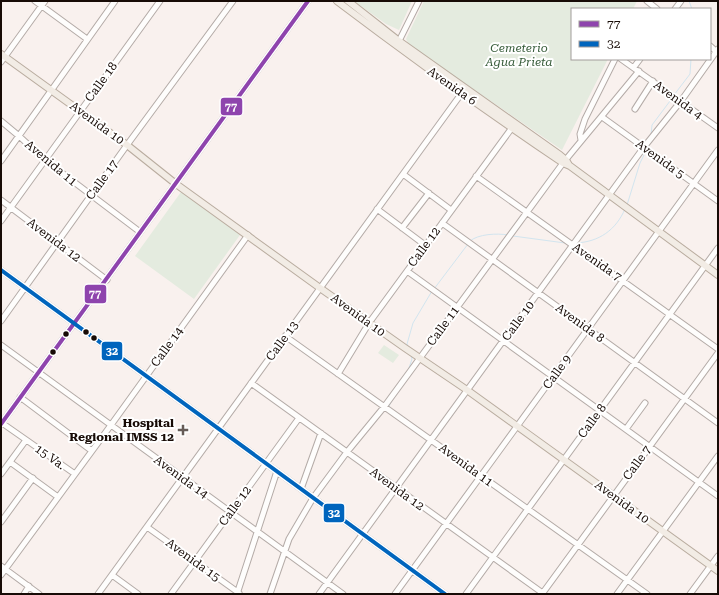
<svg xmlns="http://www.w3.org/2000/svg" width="719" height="595" font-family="'Roboto Serif',serif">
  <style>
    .green { fill: #e4ebdf }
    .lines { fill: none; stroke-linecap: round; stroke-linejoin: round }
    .stream { stroke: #d2e5ef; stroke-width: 1 }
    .minor-casing { stroke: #b4aba7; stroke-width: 7 }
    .major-casing { stroke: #b9ac9f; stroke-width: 8 }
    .minor { stroke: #fefdfc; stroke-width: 5 }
    .major { stroke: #f2ece5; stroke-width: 6 }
    .bus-1-casing { stroke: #fff; stroke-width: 7 }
    .bus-2-casing { stroke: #fff; stroke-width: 7 }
    .bus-1 { stroke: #8e44ad; stroke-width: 4 }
    .bus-2 { stroke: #0065bd; stroke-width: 4 }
    .bus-dot { fill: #170b06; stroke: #fff; stroke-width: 1.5 }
    .poi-dot { fill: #665c57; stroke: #fff; stroke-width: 1.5 }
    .labels { text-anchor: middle; stroke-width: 4; stroke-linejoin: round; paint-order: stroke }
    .park-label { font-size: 12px; font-style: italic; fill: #375c3a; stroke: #fff }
    .street-label { font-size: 12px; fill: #170b06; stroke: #fff }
    .poi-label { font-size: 12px; font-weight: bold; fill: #170b06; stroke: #fff; text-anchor: end }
    .line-badge { stroke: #fff; stroke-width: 1.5 }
    .badge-label { font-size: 11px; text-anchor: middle; font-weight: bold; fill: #fff }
  </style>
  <rect width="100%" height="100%" fill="#f9f1ee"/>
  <path class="green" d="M 354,1 L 412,1 L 399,30 L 386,24 Z
    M 424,1 L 637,1 L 633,9 L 572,9 L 572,59 L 608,59 L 562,150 L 409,45 L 406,39 Z
    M 181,192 L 240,235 L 194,299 L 135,256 Z
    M 384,345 L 399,355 L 393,363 L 378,353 Z"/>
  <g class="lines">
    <path class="stream" d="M 689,1 L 692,9
      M 674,95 L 690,74 L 691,59
      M 651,135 L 652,125 L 673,97
      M 648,149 L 650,142
      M 627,205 L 640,163 L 646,151
      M 513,236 L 565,243
      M 470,241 C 478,234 497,233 508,235
      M 576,243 C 599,242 616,230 625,209
      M 434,289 L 468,244
      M 408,346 L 407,344 L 413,323 L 432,291
      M 409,368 L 412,359 L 411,356
      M 389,406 L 396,394"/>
    <g class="minor-casing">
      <path id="minor" d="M 35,1 L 87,39
        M 647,1 L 657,9
        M 675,9 L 681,1
        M 398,43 L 419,1
        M 710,46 L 718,53
        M 621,59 L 718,128
        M 1,62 L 45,1
        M 634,67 L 640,59
        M 635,109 L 653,81
        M 602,117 L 718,201
        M 1,121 L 19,136 L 45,160 L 140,232
        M 581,140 L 580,134 L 585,119 L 615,59
        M 1,161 L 115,1
        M 403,174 L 451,210
        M 476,176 L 718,349
        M 1,200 L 107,280
        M 377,209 L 425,245
        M 1,221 L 160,1
        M 442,223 L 718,423
        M 402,228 L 429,193
        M 1,270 L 445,594
        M 407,271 L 718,496
        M 1,321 L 127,145 L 233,1
        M 285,336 L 647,594
        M 1,345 L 343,594
        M 338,374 L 369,323 L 514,125
        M 251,383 L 544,594
        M 20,397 L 92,451
        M 2,423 L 75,474
        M 1,424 L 308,1
        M 626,429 L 645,403
        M 10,462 L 58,497
        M 1,474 L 26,440
        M 301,489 L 321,433
        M 1,522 L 33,478
        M 147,527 L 239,593
        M 1,566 L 39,594
        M 1,575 L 111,425 L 248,235
        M 112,575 L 138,594
        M 24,594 L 29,586
        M 98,594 L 464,90
        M 171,594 L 299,418
        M 237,594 L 277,471
        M 270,594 L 289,539 L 313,498 L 347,452 L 384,407 L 563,163 L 639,71
        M 319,594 L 644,147 L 681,101 L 718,49
        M 395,594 L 718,150
        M 466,594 L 718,248
        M 542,594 L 718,353
        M 617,594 L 718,456
        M 690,594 L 718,556"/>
    </g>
    <g class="major-casing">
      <path id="major" d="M 337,1 C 411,57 486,111 563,163 L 570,166 L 718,275
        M 348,1 L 399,41 L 560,155 L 566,160 L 569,165
        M 1,54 L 127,145 L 176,184 L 320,288 L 405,348 L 467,390 L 718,571"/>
    </g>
    <use href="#minor" class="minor"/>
    <use href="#major" class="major"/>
    <g class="bus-1-casing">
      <path id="bus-1" d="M 1,424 L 308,1"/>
    </g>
    <g class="bus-2-casing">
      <path id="bus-2" d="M 1,270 L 445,594"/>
    </g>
    <use href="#bus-1" class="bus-1"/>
    <use href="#bus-2" class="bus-2"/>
  </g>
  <g class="bus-dot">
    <circle cx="86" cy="332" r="3.5"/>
    <circle cx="66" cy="334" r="3.5"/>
    <circle cx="94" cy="338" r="3.5"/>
    <circle cx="53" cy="352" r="3.5"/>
  </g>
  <path class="poi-dot" d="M181 424h4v4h4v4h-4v4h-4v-4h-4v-4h4z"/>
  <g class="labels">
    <g class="park-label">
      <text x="519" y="52">Cemeterio<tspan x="519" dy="14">Agua Prieta</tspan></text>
    </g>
    <g class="street-label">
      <text transform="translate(101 82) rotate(-54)" y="4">Calle 18</text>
      <text transform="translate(452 86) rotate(35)" y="4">Avenida 6</text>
      <text transform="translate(678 100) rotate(36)" y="4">Avenida 4</text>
      <text transform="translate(97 123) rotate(36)" y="4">Avenida 10</text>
      <text transform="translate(660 159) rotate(36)" y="4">Avenida 5</text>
      <text transform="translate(51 163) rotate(40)" y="4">Avenida 11</text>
      <text transform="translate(102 180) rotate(-54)" y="4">Calle 17</text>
      <text transform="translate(54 240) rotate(37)" y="4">Avenida 12</text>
      <text transform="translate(424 247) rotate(-54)" y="4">Calle 12</text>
      <text transform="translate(597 262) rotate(35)" y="4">Avenida 7</text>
      <text transform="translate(358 315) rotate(36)" y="4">Avenida 10</text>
      <text transform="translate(518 321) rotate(-54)" y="4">Calle 10</text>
      <text transform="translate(580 323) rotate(36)" y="4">Avenida 8</text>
      <text transform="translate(443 326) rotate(-54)" y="4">Calle 11</text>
      <text transform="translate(282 341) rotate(-54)" y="4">Calle 13</text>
      <text transform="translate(167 347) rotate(-54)" y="4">Calle 14</text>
      <text transform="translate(557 372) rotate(-54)" y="4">Calle 9</text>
      <text transform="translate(592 421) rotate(-54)" y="4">Calle 8</text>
      <text transform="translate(50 457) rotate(35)" y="4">15 Va.</text>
      <text transform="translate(637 463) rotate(-54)" y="4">Calle 7</text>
      <text transform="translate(466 465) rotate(36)" y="4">Avenida 11</text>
      <text transform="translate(181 477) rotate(36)" y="4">Avenida 14</text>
      <text transform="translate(397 489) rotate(36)" y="4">Avenida 12</text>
      <text transform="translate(622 502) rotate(36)" y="4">Avenida 10</text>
      <text transform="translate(235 506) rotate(-54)" y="4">Calle 12</text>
      <text transform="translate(193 560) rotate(36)" y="4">Avenida 15</text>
    </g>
    <g class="poi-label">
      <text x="174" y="427">Hospital<tspan x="174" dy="14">Regional IMSS 12</tspan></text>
    </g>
  </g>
  <g class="line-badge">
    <rect x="220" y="97" width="23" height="19" rx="4" fill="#8e44ad"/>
    <rect x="84" y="284" width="23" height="20" rx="4" fill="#8e44ad"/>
    <rect x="101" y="341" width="22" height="20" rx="4" fill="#0065bd"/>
    <rect x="323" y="503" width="22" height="20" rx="4" fill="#0065bd"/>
  </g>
  <g class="badge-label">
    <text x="231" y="111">77</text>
    <text x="95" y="298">77</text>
    <text x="112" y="355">32</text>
    <text x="334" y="517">32</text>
  </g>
  <rect width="719" height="595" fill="none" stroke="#170b06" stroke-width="4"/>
  <rect x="571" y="8" width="140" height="52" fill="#ffffff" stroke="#a29d9b"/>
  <rect x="579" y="21" width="20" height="6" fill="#8e44ad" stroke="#a29d9b"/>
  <text x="607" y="28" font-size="12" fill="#170b06">77</text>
  <rect x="579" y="41" width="20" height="6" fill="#0065bd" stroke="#a29d9b"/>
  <text x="607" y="48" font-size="12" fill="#170b06">32</text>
</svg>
